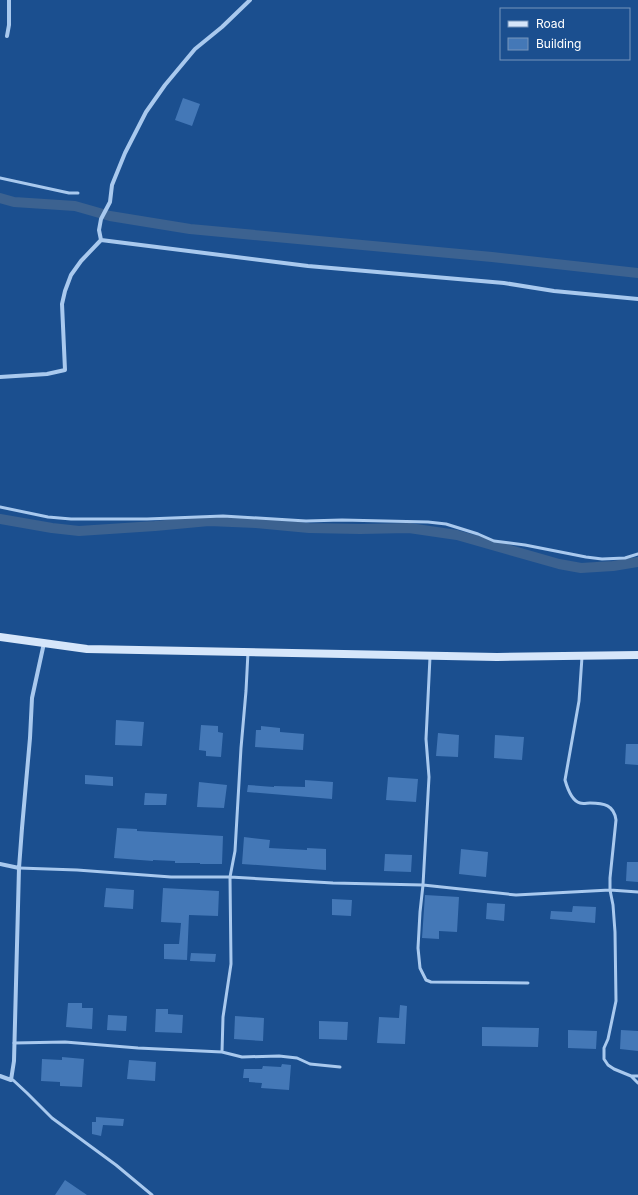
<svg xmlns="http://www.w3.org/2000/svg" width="638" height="1195" font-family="Inter,sans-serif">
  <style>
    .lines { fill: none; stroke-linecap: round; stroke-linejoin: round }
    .canal { stroke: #3c6290; stroke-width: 10 }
    .building { fill: #4478b7 }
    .lane { stroke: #a9c9ee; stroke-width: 3 }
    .street { stroke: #a9c9ee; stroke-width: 4 }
    .secondary { stroke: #d6e6fa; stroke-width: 8 }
  </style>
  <rect width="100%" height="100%" fill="#1b4f8f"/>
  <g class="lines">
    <path class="canal" d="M 0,198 L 14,202 L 75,206 L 110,216 L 190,229 L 492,257 L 638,273
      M 0,519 L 52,528 L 79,531 L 155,526 L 209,521 L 256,523 L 309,528 L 360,529 L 409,528 L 457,535 L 559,564 L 581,568 L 613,566 L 638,562"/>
  </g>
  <path class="building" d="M 183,98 L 200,104 L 192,126 L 175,120 Z
    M 116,720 L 144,722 L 142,746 L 115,745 Z
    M 201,725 L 218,726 L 218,732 L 223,733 L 221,757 L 206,756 L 206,751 L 199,750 Z
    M 261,726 L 280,728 L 280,732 L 304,734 L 303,750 L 255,747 L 256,730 L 261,730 Z
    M 438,733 L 459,735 L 458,757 L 436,756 Z
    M 495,735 L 524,737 L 522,760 L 494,758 Z
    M 626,744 L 638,744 L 638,765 L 625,764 Z
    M 85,775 L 113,777 L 113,786 L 85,784 Z
    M 388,777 L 418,779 L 416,802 L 386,800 Z
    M 305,780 L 333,782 L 332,799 L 247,792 L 248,785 L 274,787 L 274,786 L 305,787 Z
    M 199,782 L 227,785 L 224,808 L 197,807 Z
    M 145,793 L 167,794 L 166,805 L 144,805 Z
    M 117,828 L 137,829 L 137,831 L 223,836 L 222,864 L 200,864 L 200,863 L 175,863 L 175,861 L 153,860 L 153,861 L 114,858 Z
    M 244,837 L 270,840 L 269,848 L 307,850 L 307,848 L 326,849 L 326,870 L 242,864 Z
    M 461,849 L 488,852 L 486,877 L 459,874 Z
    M 385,854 L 412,855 L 411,872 L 384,871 Z
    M 627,862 L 638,862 L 638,882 L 626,881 Z
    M 106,888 L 134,890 L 133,909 L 104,907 Z
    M 163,888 L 219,891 L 218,916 L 189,915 L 187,960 L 164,959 L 164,944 L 179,944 L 181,923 L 161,922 Z
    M 425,895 L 459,897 L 457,932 L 439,931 L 439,939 L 422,938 Z
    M 332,899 L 352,900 L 351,916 L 332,915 Z
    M 487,903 L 505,904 L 504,921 L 486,919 Z
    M 573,906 L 596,907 L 595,923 L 550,919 L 551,911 L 572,912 Z
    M 191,953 L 216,954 L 215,962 L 190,961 Z
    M 68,1003 L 82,1003 L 82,1008 L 93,1008 L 92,1029 L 66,1027 Z
    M 400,1005 L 407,1006 L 405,1044 L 377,1043 L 379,1017 L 399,1018 Z
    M 156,1009 L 168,1009 L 168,1014 L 183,1015 L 182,1033 L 155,1032 Z
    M 108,1015 L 127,1016 L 126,1031 L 107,1030 Z
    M 235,1016 L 264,1018 L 263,1041 L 234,1039 Z
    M 319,1021 L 348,1022 L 347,1040 L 319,1039 Z
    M 482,1027 L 539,1028 L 538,1047 L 482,1046 Z
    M 568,1030 L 597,1031 L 596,1049 L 568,1048 Z
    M 621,1030 L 638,1031 L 638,1051 L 620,1049 Z
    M 62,1057 L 84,1059 L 82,1087 L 60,1086 L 60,1082 L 41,1081 L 42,1059 L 62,1060 Z
    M 129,1060 L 156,1062 L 155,1081 L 127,1079 Z
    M 282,1064 L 291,1065 L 289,1090 L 261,1088 L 262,1083 L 249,1082 L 249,1078 L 243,1078 L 244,1069 L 262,1069 L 263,1066 L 281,1067 Z
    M 96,1117 L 124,1119 L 123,1126 L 103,1125 L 101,1136 L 92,1134 L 92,1122 L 96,1122 Z
    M 65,1180 L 87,1195 L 55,1195 Z"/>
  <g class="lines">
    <path class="lane" d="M 0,178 L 69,193 L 78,193
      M 0,507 L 48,517 L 71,519 L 147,519 L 223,516 L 306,521 L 342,520 L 428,522 L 446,524 L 478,534 L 494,541 L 525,545 L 586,557 L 602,559 L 625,558 L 638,554
      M 430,657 L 426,739 L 429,777 L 423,885 L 420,912 L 418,948 L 420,968 L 426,980 L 431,982 L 528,983
      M 582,657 L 579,701 L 565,780 C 567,787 572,801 580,803 C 583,804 587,803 590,803 C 604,803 614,805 616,820 L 610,878 L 610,890 L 613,905 L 615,932 L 616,1001 L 608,1039 L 604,1048 L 604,1059 L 608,1065 L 614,1069 L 631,1076 L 638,1076
      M 19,868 L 77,870 L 171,877 L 230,877 L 333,883 L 423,885 L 516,895 L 610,890 L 638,892
      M 14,1043 L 65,1042 L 138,1048 L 222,1052 L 242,1057 L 279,1056 L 297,1058 L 310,1064 L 340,1067
      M 222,1052 L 223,1017 L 231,964 L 230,877 L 235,851 L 241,748 L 246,691 L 248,652
      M 631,1076 L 638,1083
      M 11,1080 L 13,1080 L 27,1093 L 52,1118 L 116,1165 L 152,1195"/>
    <path class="street" d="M 7,36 L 9,25 L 9,0
      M 101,240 L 308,266 L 504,283 L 554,291 L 638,299
      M 0,377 L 47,374 L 65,370 L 62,304 L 65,291 L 71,275 L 81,261 L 101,240 L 99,230 L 101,219 L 110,202 L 112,185 L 125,153 L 146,112 L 165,85 L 195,49 L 222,27 L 250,0
      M 0,864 L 19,868
      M 0,1076 L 11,1080 L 14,1061 L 19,868 L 22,828 L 30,738 L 32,698 L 44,643"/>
    <path class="secondary" d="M 0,637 L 87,649 L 497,657 L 638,655"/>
  </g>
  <rect x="500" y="8" width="130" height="52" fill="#1b4f8f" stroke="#7695bc"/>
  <rect x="508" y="21" width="20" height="6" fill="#d6e6fa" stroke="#7695bc"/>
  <text x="536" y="28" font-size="12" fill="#ffffff">Road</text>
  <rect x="508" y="38" width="20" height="12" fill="#4478b7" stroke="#7695bc"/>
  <text x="536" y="48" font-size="12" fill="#ffffff">Building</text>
</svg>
